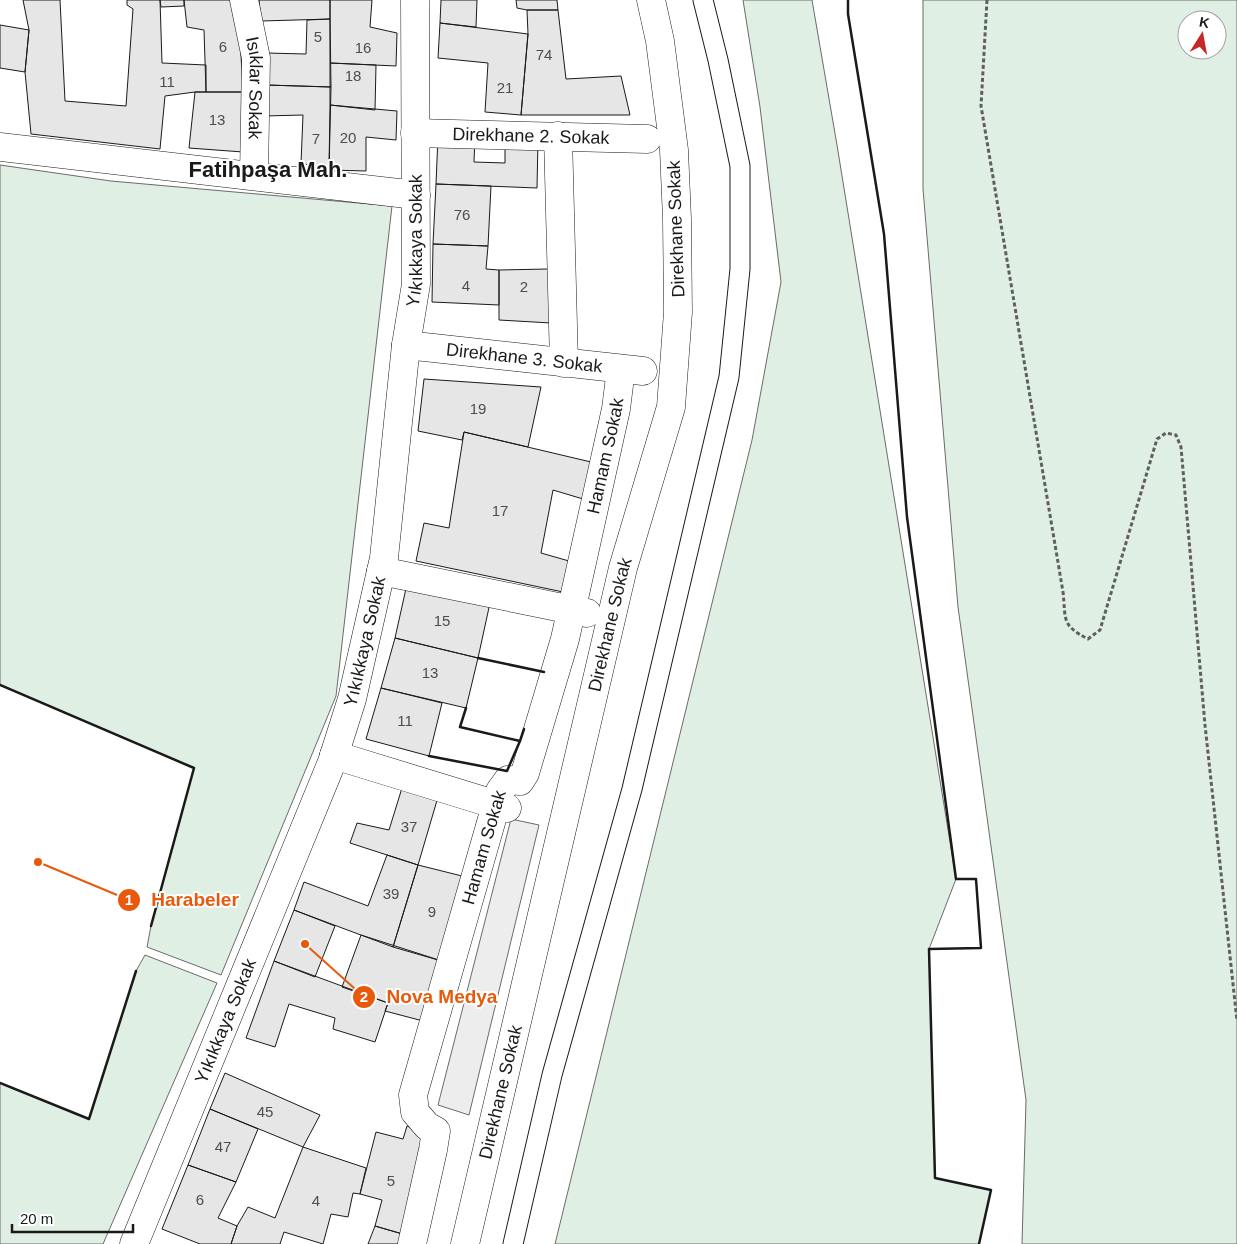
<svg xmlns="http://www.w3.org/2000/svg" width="1237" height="1244" font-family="Helvetica,sans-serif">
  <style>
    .green { fill: #e0efe3; stroke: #6a6a6a; fill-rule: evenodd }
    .parking { fill: #ededed; stroke: #6a6a6a }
    .building { fill: #e6e6e6; stroke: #1a1a1a }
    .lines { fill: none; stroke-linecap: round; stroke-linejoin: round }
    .lane-casing { stroke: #1a1a1a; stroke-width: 21 }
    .street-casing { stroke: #1a1a1a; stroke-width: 29 }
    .secondary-casing { stroke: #1a1a1a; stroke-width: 29 }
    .path { stroke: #5f5f5f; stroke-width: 3; stroke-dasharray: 4 2.5; stroke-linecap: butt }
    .lane { stroke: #fff; stroke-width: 19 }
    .street { stroke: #fff; stroke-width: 28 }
    .secondary { stroke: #fff; stroke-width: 28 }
    .wall { stroke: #1a1a1a; stroke-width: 2.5 }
    .labels { text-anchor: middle; stroke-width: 4; stroke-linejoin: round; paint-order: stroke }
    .number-label { font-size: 15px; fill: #4d4d4d }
    .street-label { font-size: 18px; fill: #1a1a1a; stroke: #fff }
    .district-label { font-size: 22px; font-weight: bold; fill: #1a1a1a; stroke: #fff }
    .leader { fill: none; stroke: #e8590c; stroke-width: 2 }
    .callout-dot { fill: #e8590c; stroke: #fff; stroke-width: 2 }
    .mark-label { font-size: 15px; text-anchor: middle; font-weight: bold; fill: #fff }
    .callout-label { font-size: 19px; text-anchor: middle; font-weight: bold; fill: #e8590c; stroke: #fff; stroke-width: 4; stroke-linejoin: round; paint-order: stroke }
  </style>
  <rect width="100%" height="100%" fill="#fff"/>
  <path class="green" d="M 743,0 L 812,0 L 837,145 L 956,879 L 929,949 L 935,1178 L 991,1190 L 979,1244 L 555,1244 L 752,440 L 781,282 L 760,107 Z
    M 923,0 L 1237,0 L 1237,1244 L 1022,1244 L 1026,1100 L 958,607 L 923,189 ZM 1187,20 L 1217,20 L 1217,50 L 1187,50 Z
    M 0,165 L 111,181 L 392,206 L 336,696 L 221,975 L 147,947 L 151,926 L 194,768 L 0,685 Z
    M 145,955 L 217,983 L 103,1244 L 0,1244 L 0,1083 L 89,1119 L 136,971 Z"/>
  <path class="parking" d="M 511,819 L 539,825 L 469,1115 L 438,1105 Z"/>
  <path class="building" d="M 23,0 L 60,0 L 65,101 L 126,106 L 133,9 L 127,5 L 127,0 L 160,0 L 162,63 L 206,65 L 206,92 L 195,92 L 165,96 L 160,149 L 31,134 L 25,72 L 29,30 Z
    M 160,0 L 184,0 L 184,6 L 161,7 Z
    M 184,0 L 238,0 L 243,92 L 206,92 L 204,30 L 187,27 Z
    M 259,0 L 330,0 L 330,19 L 261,21 Z
    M 330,0 L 372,0 L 370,27 L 397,33 L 396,66 L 330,63 Z
    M 441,0 L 477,0 L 476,27 L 440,23 Z
    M 516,0 L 557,0 L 558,10 L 527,10 L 517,8 Z
    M 527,10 L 558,10 L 566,79 L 621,76 L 630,115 L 521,115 L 528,34 Z
    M 330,19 L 331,87 L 266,85 L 266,53 L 306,54 L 307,20 Z
    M 440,23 L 528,34 L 521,115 L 485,112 L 488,63 L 438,58 Z
    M 0,25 L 29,30 L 25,72 L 0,68 Z
    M 330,63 L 376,65 L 375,110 L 330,105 Z
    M 266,85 L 331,87 L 329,170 L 301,163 L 303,115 L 264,116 Z
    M 195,92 L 243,92 L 243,152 L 189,148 Z
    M 330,105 L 397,111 L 396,140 L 366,137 L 366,171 L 329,170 Z
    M 438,136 L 475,136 L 474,162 L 505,163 L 505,138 L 538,139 L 537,188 L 436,184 Z
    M 436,184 L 491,186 L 488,246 L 433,244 Z
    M 433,244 L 488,246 L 486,269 L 499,270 L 499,305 L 432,302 Z
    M 548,269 L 551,323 L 499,320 L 499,270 Z
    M 424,379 L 541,387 L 528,447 L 464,432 L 462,440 L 418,431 Z
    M 464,432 L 591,462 L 583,499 L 553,490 L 541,553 L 569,561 L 563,592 L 416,561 L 424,523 L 449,528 Z
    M 407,584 L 490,603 L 478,658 L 395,638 Z
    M 395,638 L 478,658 L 466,708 L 381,688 Z
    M 381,688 L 442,703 L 429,756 L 366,739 Z
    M 402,788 L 438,797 L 418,865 L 350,843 L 357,823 L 389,830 Z
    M 387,855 L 418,865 L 393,947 L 294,910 L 304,882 L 368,906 Z
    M 418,865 L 470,878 L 445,962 L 393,947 Z
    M 294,910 L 335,926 L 315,977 L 274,961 Z
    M 361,935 L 445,962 L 427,1022 L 385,1011 L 388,1003 L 342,987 Z
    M 274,961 L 388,1003 L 375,1042 L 333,1029 L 335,1018 L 289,1004 L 275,1047 L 246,1038 Z
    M 225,1073 L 320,1115 L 303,1147 L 210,1109 Z
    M 210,1109 L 258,1129 L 236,1182 L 188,1165 Z
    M 407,1126 L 428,1135 L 406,1235 L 375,1226 L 382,1200 L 360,1194 L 376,1132 L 403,1139 Z
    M 303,1147 L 366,1168 L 360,1194 L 353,1193 L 348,1217 L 331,1214 L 323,1244 L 284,1232 L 280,1244 L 231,1244 L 237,1226 L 248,1207 L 275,1218 Z
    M 188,1165 L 236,1182 L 218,1218 L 237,1226 L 231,1244 L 200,1244 L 162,1229 Z
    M 375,1226 L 406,1235 L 404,1244 L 368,1244 Z"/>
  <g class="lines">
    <g class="lane-casing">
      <path id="lane" d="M 513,1244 L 552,1075 L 632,789 L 729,377 L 740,269 L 740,166 L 718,60 L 703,0"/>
    </g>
    <g class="street-casing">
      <g id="street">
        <path id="s1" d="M 244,0 L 256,58 L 254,176"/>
        <path id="s2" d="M 415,133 L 647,139"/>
        <path d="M 558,136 L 564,363"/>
        <path d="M 0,147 L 416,195"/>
        <path id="s3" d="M 406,345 L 643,371"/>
        <path d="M 381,571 L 587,613"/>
        <path d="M 334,755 L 507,808"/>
        <path id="s4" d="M 134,1244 L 332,762 L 352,699 L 384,558 L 406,345 L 416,284 L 415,0"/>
        <path id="s5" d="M 412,1244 L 433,1150 L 436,1131 L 427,1126 L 415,1112 L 413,1095 L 500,791 L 508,780 L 520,781 L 525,773 L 565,639 L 616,409 L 621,369"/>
      </g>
    </g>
    <g class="secondary-casing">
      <g id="secondary">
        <path id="s6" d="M 465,1244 L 623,568 L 671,407 L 678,312 L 677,219 L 674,150 L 660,41 L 651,0"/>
      </g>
    </g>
    <path class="path" d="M 987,0 L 981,106 L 1063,592 C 1066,620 1061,625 1088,639 L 1100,630 L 1157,439 L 1166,433 L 1176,435 L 1181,447 L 1205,725 L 1237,1021"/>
    <use href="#lane" class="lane"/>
    <use href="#street" class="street"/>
    <use href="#secondary" class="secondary"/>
    <path class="wall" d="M 848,0 L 848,14 L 884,234 L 907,517 L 956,879 L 976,879 L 981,948 L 929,949 L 935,1178 L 991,1190 L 979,1244
      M 478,658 L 544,672
      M 0,685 L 194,768 L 151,926
      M 466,708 L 460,727 L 520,741 L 524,729
      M 429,756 L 507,771 L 520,741
      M 0,1083 L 89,1119 L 136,971"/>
  </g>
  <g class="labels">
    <g class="number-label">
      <text x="318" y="42">5</text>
      <text x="223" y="52">6</text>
      <text x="363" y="53">16</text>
      <text x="544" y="60">74</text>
      <text x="353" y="81">18</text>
      <text x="167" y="87">11</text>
      <text x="505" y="93">21</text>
      <text x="217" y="125">13</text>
      <text x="348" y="143">20</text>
      <text x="316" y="144">7</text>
      <text x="462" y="220">76</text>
      <text x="466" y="291">4</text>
      <text x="524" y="292">2</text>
      <text x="478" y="414">19</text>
      <text x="500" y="516">17</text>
      <text x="442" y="626">15</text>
      <text x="430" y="678">13</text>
      <text x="405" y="726">11</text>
      <text x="409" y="832">37</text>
      <text x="391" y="899">39</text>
      <text x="432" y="917">9</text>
      <text x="265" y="1117">45</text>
      <text x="223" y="1152">47</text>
      <text x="391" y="1186">5</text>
      <text x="200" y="1205">6</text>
      <text x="316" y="1206">4</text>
    </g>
    <g class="street-label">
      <text dy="6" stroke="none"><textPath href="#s1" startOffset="89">Isıklar Sokak</textPath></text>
      <text dy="6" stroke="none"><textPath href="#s2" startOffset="116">Direkhane 2. Sokak</textPath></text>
      <text transform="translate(676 229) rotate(-92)" y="6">Direkhane Sokak</text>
      <text dy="6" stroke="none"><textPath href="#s4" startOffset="1051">Yıkıkkaya Sokak</textPath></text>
      <text dy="6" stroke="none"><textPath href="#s3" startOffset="119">Direkhane 3. Sokak</textPath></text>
      <text dy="6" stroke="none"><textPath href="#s5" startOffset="840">Hamam Sokak</textPath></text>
      <text dy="6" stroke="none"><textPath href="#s6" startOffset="636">Direkhane Sokak</textPath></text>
      <text dy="6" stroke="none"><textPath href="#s4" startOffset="646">Yıkıkkaya Sokak</textPath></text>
      <text dy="6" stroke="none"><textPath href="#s5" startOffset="419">Hamam Sokak</textPath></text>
      <text dy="6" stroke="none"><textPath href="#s4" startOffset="241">Yıkıkkaya Sokak</textPath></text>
      <text dy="6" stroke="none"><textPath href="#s6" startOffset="156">Direkhane Sokak</textPath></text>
    </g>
    <g class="district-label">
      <text x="268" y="177">Fatihpaşa Mah.</text>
    </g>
  </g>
  <path class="leader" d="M38 862L129 900M305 944L364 997"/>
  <g class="callout-dot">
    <circle cx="38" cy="862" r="5"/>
    <circle cx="305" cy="944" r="5"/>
    <circle cx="129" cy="900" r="12"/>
    <circle cx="364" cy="997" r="12"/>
  </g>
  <g class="mark-label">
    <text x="129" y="905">1</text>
    <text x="364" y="1002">2</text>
  </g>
  <g class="callout-label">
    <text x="195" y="906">Harabeler</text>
    <text x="442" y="1003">Nova Medya</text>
  </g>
  <g transform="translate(1202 35) rotate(11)"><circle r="24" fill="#ffffff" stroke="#a3a3a3"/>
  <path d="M0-4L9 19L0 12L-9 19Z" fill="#c62828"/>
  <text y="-8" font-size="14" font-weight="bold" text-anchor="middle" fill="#1a1a1a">K</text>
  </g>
  <path d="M12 1224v8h121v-8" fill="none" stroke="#1a1a1a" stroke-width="2.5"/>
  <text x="20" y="1224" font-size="15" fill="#1a1a1a" stroke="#ffffff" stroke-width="4" paint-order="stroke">20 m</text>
</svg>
